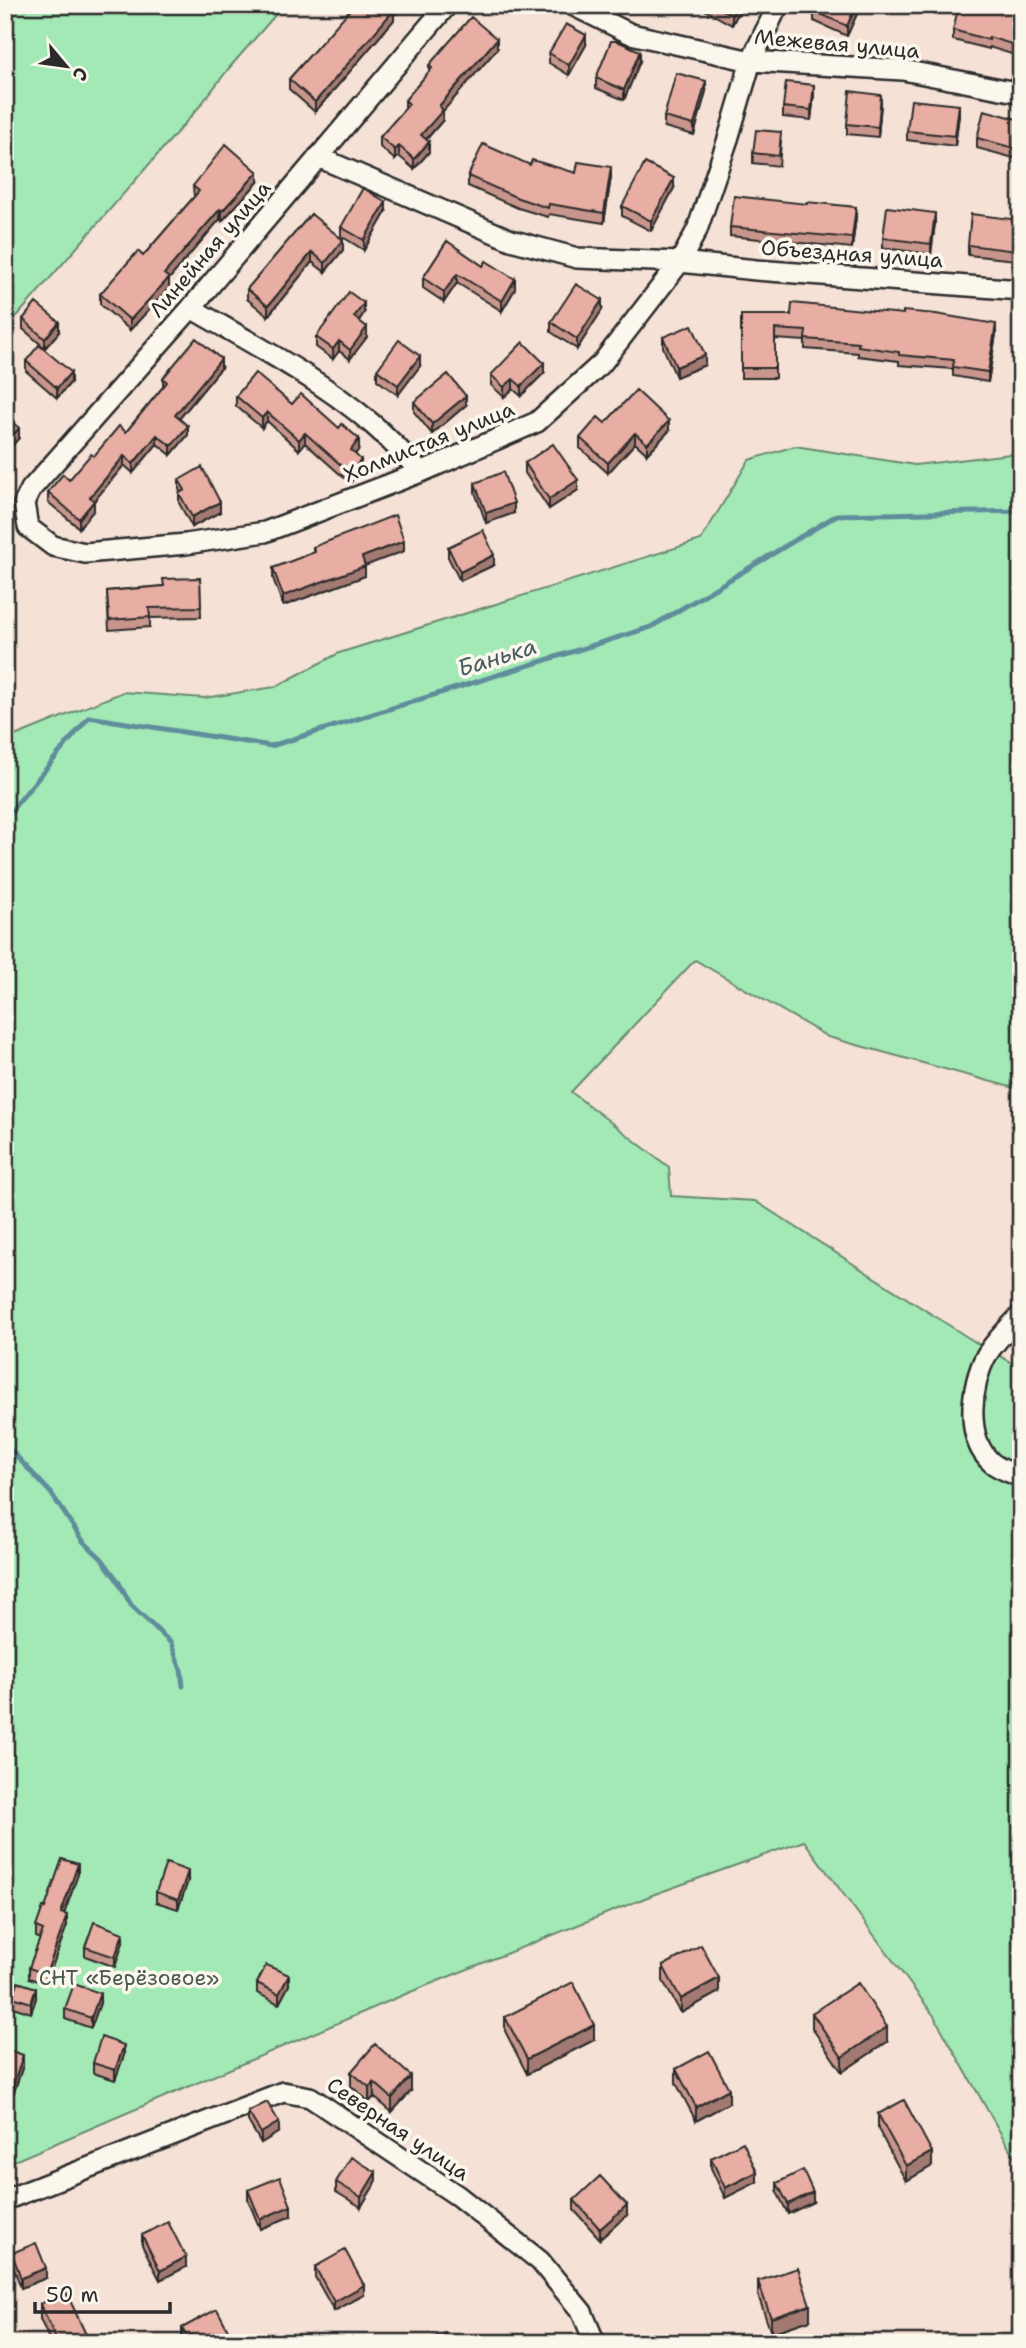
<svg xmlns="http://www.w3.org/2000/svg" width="1026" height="2348" font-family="'Shantell Sans',sans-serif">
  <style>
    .green { fill: #a3e9b5; stroke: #678a70; stroke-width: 2 }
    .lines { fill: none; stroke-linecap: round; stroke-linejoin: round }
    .stream { stroke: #608d9b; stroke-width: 5 }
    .street-casing { stroke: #2b2b2b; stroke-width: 24 }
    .street { stroke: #fbf7ec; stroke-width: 19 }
    .wall { fill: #c8968c; stroke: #2b2b2b; stroke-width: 2 }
    .shaded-wall { fill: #a27a72; stroke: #2b2b2b; stroke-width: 2 }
    .building { fill: #e8aea3; stroke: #2b2b2b; stroke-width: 2 }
    .labels { text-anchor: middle; stroke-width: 7; stroke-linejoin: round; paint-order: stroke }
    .street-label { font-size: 21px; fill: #2b2b2b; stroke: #fbf7ec }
    .park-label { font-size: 21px; fill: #495a4e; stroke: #fbf7ec }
    .water-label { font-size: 23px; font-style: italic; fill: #465c63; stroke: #fbf7ec }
  </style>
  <rect width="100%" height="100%" fill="#f5e1d6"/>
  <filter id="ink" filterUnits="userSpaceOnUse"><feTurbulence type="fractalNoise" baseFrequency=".0143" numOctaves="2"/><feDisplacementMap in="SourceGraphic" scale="14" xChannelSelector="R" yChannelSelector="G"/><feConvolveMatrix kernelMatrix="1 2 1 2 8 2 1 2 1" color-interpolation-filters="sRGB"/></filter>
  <g filter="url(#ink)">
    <path class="green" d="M 5,5 L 284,5 L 230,67 L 199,107 L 5,330 Z
      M 795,446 L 915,465 L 1011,454 L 1021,455 L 1021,1090 L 828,1037 L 695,960 L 571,1092 L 669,1167 L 671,1196 L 755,1201 L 975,1342 L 1021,1368 L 1021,2169 L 934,2016 L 804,1841 L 655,1894 L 408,1993 L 5,2165 L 5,740 L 123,692 L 204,698 L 275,687 L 339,653 L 701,540 L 749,460 Z"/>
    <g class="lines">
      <path class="stream" d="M 5,818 L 89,717 L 271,746 L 651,627 L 837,515 L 1021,511
        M 5,1444 L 51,1493 L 83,1541 L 102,1559 L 118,1581 L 131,1605 L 171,1643 L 181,1670 L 183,1686"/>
      <g class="street-casing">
        <path id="street" d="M 447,5 L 191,308 L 31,489 L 24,503 L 28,527 L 53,546 L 85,553 L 186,544 L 265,532 L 421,472 L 537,422 L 602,363 L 680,262 L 697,230 L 728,139 L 751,61 L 778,5
          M 572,5 L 631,34 L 751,61 L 903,70 L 1021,93
          M 318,157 L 511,240 L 577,258 L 680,262 L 756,270 L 1021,290
          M 191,308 C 251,343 317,377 371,423 C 389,438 405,456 421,472
          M 1021,1315 C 1009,1327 995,1341 986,1356 C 971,1384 964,1439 992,1463 C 999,1469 1012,1473 1021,1477
          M 5,2200 L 283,2092 L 310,2097 L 458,2196 L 540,2261 L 582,2312 L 595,2343"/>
      </g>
      <use href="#street" class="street"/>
    </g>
    <path class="wall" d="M 653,5 L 667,5 L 664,11 Z
      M 705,5 L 742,5 L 732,25 L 705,10 Z
      M 1021,5 L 1021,57 L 989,47 L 989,49 L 953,40 L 953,30 Z
      M 814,11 L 857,14 L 847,36 L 814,21 Z
      M 394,15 L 394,20 L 315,112 L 289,89 L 289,79 L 337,26 Z
      M 586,45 L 569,75 L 549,63 L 549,53 Z
      M 497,49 L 443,111 L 443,120 L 426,140 L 429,152 L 414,169 L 399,156 L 395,160 L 380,147 L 380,137 L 405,110 L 405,100 L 429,72 L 429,65 Z
      M 640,61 L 624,100 L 596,88 L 596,78 Z
      M 706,91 L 694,135 L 664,127 L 664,117 Z
      M 814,95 L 811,120 L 783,117 L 783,107 Z
      M 881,104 L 878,137 L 847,134 L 847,124 Z
      M 959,115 L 955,146 L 907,140 L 907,131 Z
      M 1021,120 L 1021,160 L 977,148 L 977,138 Z
      M 781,142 L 779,166 L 753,163 L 753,153 Z
      M 530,165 L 576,173 L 611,177 L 604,223 L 549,214 L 548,217 L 518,208 L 468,186 L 468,176 Z
      M 258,182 L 222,221 L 220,219 L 169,279 L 169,288 L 130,330 L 100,304 L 100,294 L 143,256 L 194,197 L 193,186 Z
      M 674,188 L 651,231 L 622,216 L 622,206 Z
      M 386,212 L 364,250 L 341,236 L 341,227 Z
      M 311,214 L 343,250 L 325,272 L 312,262 L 268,316 L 247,299 L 247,289 Z
      M 856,217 L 852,248 L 730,236 L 730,227 Z
      M 935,223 L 931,254 L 883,248 L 883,238 Z
      M 1019,230 L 1016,260 L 968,255 L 968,245 Z
      M 447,241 L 515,289 L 502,311 L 457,283 L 444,302 L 423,288 L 423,278 Z
      M 602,310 L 577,349 L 551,332 L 551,322 Z
      M 364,313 L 359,321 L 367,337 L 350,359 L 339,351 L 333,359 L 316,347 L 316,337 Z
      M 741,315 L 996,334 L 988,382 L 953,376 L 953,369 L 899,365 L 899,361 L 858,356 L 858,353 L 805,349 L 805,341 L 775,339 L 775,378 L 741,378 Z
      M 23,319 L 59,332 L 45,348 L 23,329 Z
      M 663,337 L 705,365 L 676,377 L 663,347 Z
      M 26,361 L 71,382 L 57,398 L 26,371 Z
      M 420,366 L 398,395 L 377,380 L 377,370 Z
      M 221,368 L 179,419 L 188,435 L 171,455 L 157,444 L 133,473 L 124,465 L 94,501 L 94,510 L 79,528 L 48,502 L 48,492 L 69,480 L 94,456 L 126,432 L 163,387 L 163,378 Z
      M 544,373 L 521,396 L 513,389 L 504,397 L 491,385 L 491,375 Z
      M 236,396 L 292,404 L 359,449 L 355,454 L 361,469 L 350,483 L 305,443 L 299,450 L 267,421 L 262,428 L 236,406 Z
      M 414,402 L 466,405 L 432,434 L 414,412 Z
      M 605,423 L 669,431 L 647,454 L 635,443 L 608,473 L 580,448 L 580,438 Z
      M 525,463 L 578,490 L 549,509 L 525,473 Z
      M 179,480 L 220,512 L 192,527 L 179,503 L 179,493 L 180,492 L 179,489 Z
      M 475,483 L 514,513 L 486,523 L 475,492 Z
      M 313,547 L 404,551 L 365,565 L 365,576 L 283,606 L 273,578 L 273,568 L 313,553 Z
      M 448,547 L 494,565 L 460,581 L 448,557 Z
      M 200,578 L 201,617 L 150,618 L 150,627 L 109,630 L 107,591 L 164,586 Z
      M 78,1874 L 64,1914 L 67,1925 L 46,1984 L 29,1978 L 29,1968 L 40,1939 L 36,1937 L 36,1927 L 45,1908 Z
      M 188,1881 L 178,1909 L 156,1902 L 156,1892 Z
      M 123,1942 L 115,1967 L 85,1956 L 85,1947 Z
      M 663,1966 L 719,1992 L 681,2013 L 663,1981 Z
      M 257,1983 L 289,1985 L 279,2004 L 257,1993 Z
      M 13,1997 L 36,1998 L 31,2013 L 13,2007 Z
      M 100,2003 L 91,2028 L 65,2019 L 65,2009 Z
      M 812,2013 L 887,2042 L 842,2072 L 812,2028 Z
      M 505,2017 L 594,2040 L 527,2074 L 505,2031 Z
      M 5,2049 L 23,2065 L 13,2095 L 5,2092 Z
      M 124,2055 L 115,2080 L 93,2073 L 93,2063 Z
      M 676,2069 L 729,2103 L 696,2121 L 676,2083 Z
      M 351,2072 L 411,2091 L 392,2112 L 374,2097 L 369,2102 L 351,2086 Z
      M 248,2112 L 279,2132 L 261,2143 L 248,2121 Z
      M 878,2114 L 932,2166 L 906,2181 L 878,2129 Z
      M 711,2158 L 757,2182 L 725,2198 L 711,2168 Z
      M 336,2182 L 376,2182 L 361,2207 L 336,2192 Z
      M 777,2183 L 813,2202 L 788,2214 L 777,2192 Z
      M 248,2190 L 291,2216 L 260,2229 L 248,2200 Z
      M 574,2200 L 627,2215 L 600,2239 L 574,2210 Z
      M 142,2235 L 186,2267 L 160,2280 L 142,2245 Z
      M 12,2253 L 46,2278 L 21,2288 L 12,2263 Z
      M 315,2267 L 364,2295 L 334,2311 L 315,2277 Z
      M 758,2281 L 810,2320 L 771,2333 L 758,2295 Z
      M 40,2304 L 90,2343 L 51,2343 L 40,2319 Z
      M 182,2328 L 235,2343 L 182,2343 Z"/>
    <path class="shaded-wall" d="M 395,5 L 403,5 L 394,15 L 394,20 L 315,112 L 315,102 Z
      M 737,5 L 742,5 L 732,25 L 732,15 Z
      M 857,5 L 857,14 L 847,36 L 847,26 Z
      M 586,35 L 586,45 L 569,75 L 569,65 Z
      M 497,39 L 497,49 L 443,111 L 443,120 L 421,145 L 421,135 L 439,106 Z
      M 640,51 L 640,61 L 624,100 L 624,90 Z
      M 706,81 L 706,91 L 694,135 L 694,125 Z
      M 814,85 L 814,95 L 811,120 L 811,110 Z
      M 881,95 L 881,104 L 878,137 L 878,127 Z
      M 959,105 L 959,115 L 955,146 L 955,136 Z
      M 429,142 L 429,152 L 414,169 L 414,159 Z
      M 399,146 L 399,156 L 395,160 L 395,150 Z
      M 611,167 L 611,177 L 604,223 L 604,213 Z
      M 258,172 L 258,182 L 222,221 L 222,211 Z
      M 674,178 L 674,188 L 651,231 L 651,221 Z
      M 386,202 L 386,212 L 364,250 L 364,240 Z
      M 856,207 L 856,217 L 852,248 L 852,238 Z
      M 220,209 L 220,219 L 169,279 L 169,288 L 130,330 L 130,320 L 164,274 Z
      M 935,213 L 935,223 L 931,254 L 931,244 Z
      M 1019,220 L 1019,230 L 1016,260 L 1016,251 Z
      M 343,240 L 343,250 L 325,272 L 325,263 Z
      M 312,252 L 312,262 L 268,316 L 268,306 Z
      M 457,274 L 457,283 L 444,302 L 444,292 Z
      M 515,279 L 515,289 L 502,311 L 502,301 Z
      M 602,300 L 602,310 L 577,349 L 577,339 Z
      M 364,303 L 364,313 L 354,327 L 354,317 Z
      M 59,322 L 59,332 L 45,348 L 45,339 Z
      M 996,324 L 996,334 L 988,382 L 988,372 Z
      M 367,327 L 367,337 L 350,359 L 350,350 Z
      M 339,341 L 339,351 L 333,359 L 333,349 Z
      M 705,355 L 705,365 L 676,377 L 676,367 Z
      M 420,356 L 420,366 L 398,395 L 398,385 Z
      M 221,359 L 221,368 L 175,424 L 175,415 Z
      M 544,363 L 544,373 L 521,396 L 521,386 Z
      M 71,372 L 71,382 L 57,398 L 57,388 Z
      M 513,379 L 513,389 L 504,397 L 504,387 Z
      M 466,396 L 466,405 L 432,434 L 432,424 Z
      M 267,412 L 267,421 L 262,428 L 262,418 Z
      M 669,421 L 669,431 L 647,454 L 647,444 Z
      M 188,426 L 188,435 L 171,455 L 171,446 Z
      M 19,428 L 19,438 L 5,454 L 5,444 Z
      M 305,433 L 305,443 L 299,450 L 299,440 Z
      M 635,433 L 635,443 L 608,473 L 608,463 Z
      M 157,435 L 157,444 L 133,473 L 133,464 Z
      M 359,439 L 359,449 L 351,460 L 351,450 Z
      M 124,456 L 124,465 L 90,506 L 90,497 Z
      M 361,460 L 361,469 L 350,483 L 350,473 Z
      M 578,480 L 578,490 L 549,509 L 549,499 Z
      M 94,501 L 94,510 L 79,528 L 79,519 Z
      M 220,502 L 220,512 L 192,527 L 192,517 Z
      M 514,503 L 514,513 L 486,523 L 486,513 Z
      M 404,541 L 404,551 L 362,567 L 362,557 Z
      M 494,555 L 494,565 L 460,581 L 460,572 Z
      M 365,566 L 365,576 L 283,606 L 283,596 Z
      M 78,1864 L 78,1874 L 61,1923 L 61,1913 Z
      M 188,1871 L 188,1881 L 178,1909 L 178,1900 Z
      M 67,1915 L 67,1925 L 46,1984 L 46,1974 Z
      M 123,1933 L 123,1942 L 115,1967 L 115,1957 Z
      M 289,1975 L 289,1985 L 279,2004 L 279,1994 Z
      M 719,1978 L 719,1992 L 681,2013 L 681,1999 Z
      M 36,1988 L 36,1998 L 31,2013 L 31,2003 Z
      M 100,1993 L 100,2003 L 91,2028 L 91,2018 Z
      M 594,2025 L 594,2040 L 527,2074 L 527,2059 Z
      M 887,2027 L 887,2042 L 842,2072 L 842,2057 Z
      M 124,2045 L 124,2055 L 115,2080 L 115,2070 Z
      M 23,2055 L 23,2065 L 13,2095 L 13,2085 Z
      M 411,2076 L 411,2091 L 392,2112 L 392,2098 Z
      M 374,2082 L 374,2097 L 369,2102 L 369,2087 Z
      M 729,2089 L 729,2103 L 696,2121 L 696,2107 Z
      M 279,2122 L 279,2132 L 261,2143 L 261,2133 Z
      M 932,2152 L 932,2166 L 906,2181 L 906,2166 Z
      M 376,2172 L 376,2182 L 361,2207 L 361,2197 Z
      M 757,2172 L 757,2182 L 725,2198 L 725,2188 Z
      M 813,2192 L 813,2202 L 788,2214 L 788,2204 Z
      M 627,2205 L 627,2215 L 600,2239 L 600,2229 Z
      M 291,2206 L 291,2216 L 260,2229 L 260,2219 Z
      M 186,2257 L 186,2267 L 160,2280 L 160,2271 Z
      M 46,2268 L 46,2278 L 21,2288 L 21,2278 Z
      M 364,2285 L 364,2295 L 334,2311 L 334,2302 Z
      M 810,2305 L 810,2320 L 771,2333 L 771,2318 Z"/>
    <path class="building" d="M 354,5 L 395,5 L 392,8 L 394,10 L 315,102 L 289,79 Z
      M 714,5 L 737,5 L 732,15 Z
      M 816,5 L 856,5 L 847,26 L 814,11 Z
      M 959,5 L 1015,5 L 1019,6 L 1021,5 L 1021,47 L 989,37 L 989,40 L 953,30 Z
      M 471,17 L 497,39 L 439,106 L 443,110 L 421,135 L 429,142 L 414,159 L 399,146 L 395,150 L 380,137 L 409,104 L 405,100 L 432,68 L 429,65 Z
      M 566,24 L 586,35 L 569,65 L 549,53 Z
      M 611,41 L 617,41 L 640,51 L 624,90 L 596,78 Z
      M 676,73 L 706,81 L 694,125 L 664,117 Z
      M 786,82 L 814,85 L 811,110 L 783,107 Z
      M 850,91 L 881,95 L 878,127 L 847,124 Z
      M 911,100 L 959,105 L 955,136 L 907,131 Z
      M 984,110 L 1021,120 L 1021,150 L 977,138 Z
      M 756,130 L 781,132 L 779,156 L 753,153 Z
      M 226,144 L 258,172 L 222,211 L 220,209 L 164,274 L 169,278 L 130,320 L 100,294 L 138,251 L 143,256 L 199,191 L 193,186 Z
      M 483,144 L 530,165 L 532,160 L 576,173 L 578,162 L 611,167 L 604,213 L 549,204 L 548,208 L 518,198 L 468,176 Z
      M 645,163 L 674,178 L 651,221 L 622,206 Z
      M 363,188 L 386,202 L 364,240 L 341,227 Z
      M 734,196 L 807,204 L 807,202 L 856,207 L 852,238 L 730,227 Z
      M 887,207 L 935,213 L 931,244 L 883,238 Z
      M 311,214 L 343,240 L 325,263 L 312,252 L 268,306 L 247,289 Z
      M 971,214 L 1019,220 L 1016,251 L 968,245 Z
      M 447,241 L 483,266 L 486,261 L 515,279 L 502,301 L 457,274 L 444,292 L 423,278 Z
      M 576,284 L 602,300 L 577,339 L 551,322 Z
      M 349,292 L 364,303 L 354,317 L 367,327 L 350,350 L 339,341 L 333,349 L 316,337 Z
      M 36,303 L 59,322 L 45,339 L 23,319 Z
      M 792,303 L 903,314 L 903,311 L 936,314 L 996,324 L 988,372 L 953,367 L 954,360 L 899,355 L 899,352 L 858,346 L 859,343 L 805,339 L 806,331 L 775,329 L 775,368 L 741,368 L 741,315 L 791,315 Z
      M 692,325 L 705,355 L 676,367 L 663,337 Z
      M 196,338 L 221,359 L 175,415 L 188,426 L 171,446 L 157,435 L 133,464 L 124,456 L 90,497 L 94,501 L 79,519 L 48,492 L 63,474 L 69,480 L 91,454 L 94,456 L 119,426 L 126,432 L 167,382 L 163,378 Z
      M 399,340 L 420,356 L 398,385 L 377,370 Z
      M 523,342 L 544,363 L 521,386 L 513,379 L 504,387 L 491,375 Z
      M 39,345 L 71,372 L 57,388 L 26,361 Z
      M 255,373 L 292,404 L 301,394 L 339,428 L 342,424 L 359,439 L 351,450 L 361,460 L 350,473 L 305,433 L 299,440 L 267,412 L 262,418 L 236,396 Z
      M 448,374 L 466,396 L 432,424 L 414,402 Z
      M 636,390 L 669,421 L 647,444 L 635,433 L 608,463 L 580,438 L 598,417 L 605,423 Z
      M 5,416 L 19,428 L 5,444 Z
      M 553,444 L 578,480 L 549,499 L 525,463 Z
      M 202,467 L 220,502 L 192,517 L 179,493 L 185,490 L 179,480 Z
      M 503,472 L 514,503 L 486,513 L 475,483 Z
      M 395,515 L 404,541 L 362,557 L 365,566 L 283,596 L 273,568 L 315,552 L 313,547 Z
      M 483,530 L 494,555 L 460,572 L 448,547 Z
      M 200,578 L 201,607 L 149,608 L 150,617 L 109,620 L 107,591 L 164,586 L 163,579 Z
      M 62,1859 L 78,1864 L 61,1913 L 67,1915 L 46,1974 L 29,1968 L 43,1930 L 36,1927 L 43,1907 L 45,1908 Z
      M 166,1863 L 188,1871 L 178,1900 L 156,1892 Z
      M 94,1922 L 123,1933 L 115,1957 L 85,1947 Z
      M 701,1945 L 719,1978 L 681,1999 L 663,1966 Z
      M 266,1965 L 289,1975 L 279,1994 L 257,1983 Z
      M 18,1982 L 36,1988 L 31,2003 L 13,1997 Z
      M 573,1982 L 594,2025 L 527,2059 L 505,2017 Z
      M 858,1983 L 887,2027 L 842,2057 L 812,2013 Z
      M 74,1984 L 100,1993 L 91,2018 L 65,2009 Z
      M 101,2037 L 124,2045 L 115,2070 L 93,2063 Z
      M 375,2044 L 411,2076 L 392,2098 L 374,2082 L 369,2087 L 351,2072 Z
      M 5,2049 L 23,2055 L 13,2085 L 5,2082 Z
      M 709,2051 L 729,2089 L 696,2107 L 676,2069 Z
      M 904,2100 L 932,2152 L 906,2166 L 878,2114 Z
      M 267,2102 L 279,2122 L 261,2133 L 248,2112 Z
      M 743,2142 L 757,2172 L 725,2188 L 711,2158 Z
      M 351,2157 L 376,2172 L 361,2197 L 336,2182 Z
      M 803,2170 L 813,2192 L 788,2204 L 777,2183 Z
      M 600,2176 L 627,2205 L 600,2229 L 574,2200 Z
      M 280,2177 L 291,2206 L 260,2219 L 248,2190 Z
      M 168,2222 L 186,2257 L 160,2271 L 142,2235 Z
      M 36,2243 L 46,2268 L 21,2278 L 12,2253 Z
      M 345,2250 L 364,2285 L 334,2302 L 315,2267 Z
      M 798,2268 L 810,2305 L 771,2318 L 758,2281 Z
      M 66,2292 L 90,2343 L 58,2343 L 40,2304 Z
      M 217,2309 L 235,2343 L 190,2343 L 182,2328 Z
      M 445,2333 L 448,2343 L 422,2343 L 421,2342 Z
      M 517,2335 L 519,2343 L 492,2343 Z"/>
  </g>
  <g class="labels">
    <g class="street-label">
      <text transform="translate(837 44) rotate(5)" y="7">Межевая улица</text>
      <text transform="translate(210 249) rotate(-49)" y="7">Линейная улица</text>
      <text transform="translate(852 254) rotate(4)" y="7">Объездная улица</text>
      <text transform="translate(429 442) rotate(-22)" y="7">Холмистая улица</text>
      <text transform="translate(398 2129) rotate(34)" y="7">Северная улица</text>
    </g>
    <g class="park-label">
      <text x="129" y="1985">СНТ «Берёзовое»</text>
    </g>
    <g class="water-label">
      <text transform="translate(497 657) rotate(-17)" y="8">Банька</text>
    </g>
  </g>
  <rect width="1026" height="2348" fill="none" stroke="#fbf7ec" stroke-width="28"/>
  <rect x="14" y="14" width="998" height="2320" fill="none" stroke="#2b2b2b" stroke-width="2.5" filter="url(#ink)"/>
  <g transform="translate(66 66) rotate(119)" stroke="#fbf7ec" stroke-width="5" paint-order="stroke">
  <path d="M0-5L12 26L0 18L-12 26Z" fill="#2b2b2b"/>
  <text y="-10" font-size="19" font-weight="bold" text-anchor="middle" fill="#2b2b2b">С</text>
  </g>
  <path d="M35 2302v10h135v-10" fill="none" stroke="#2b2b2b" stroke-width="3.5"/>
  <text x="46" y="2302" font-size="21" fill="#2b2b2b" stroke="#fbf7ec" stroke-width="5" paint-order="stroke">50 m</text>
</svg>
